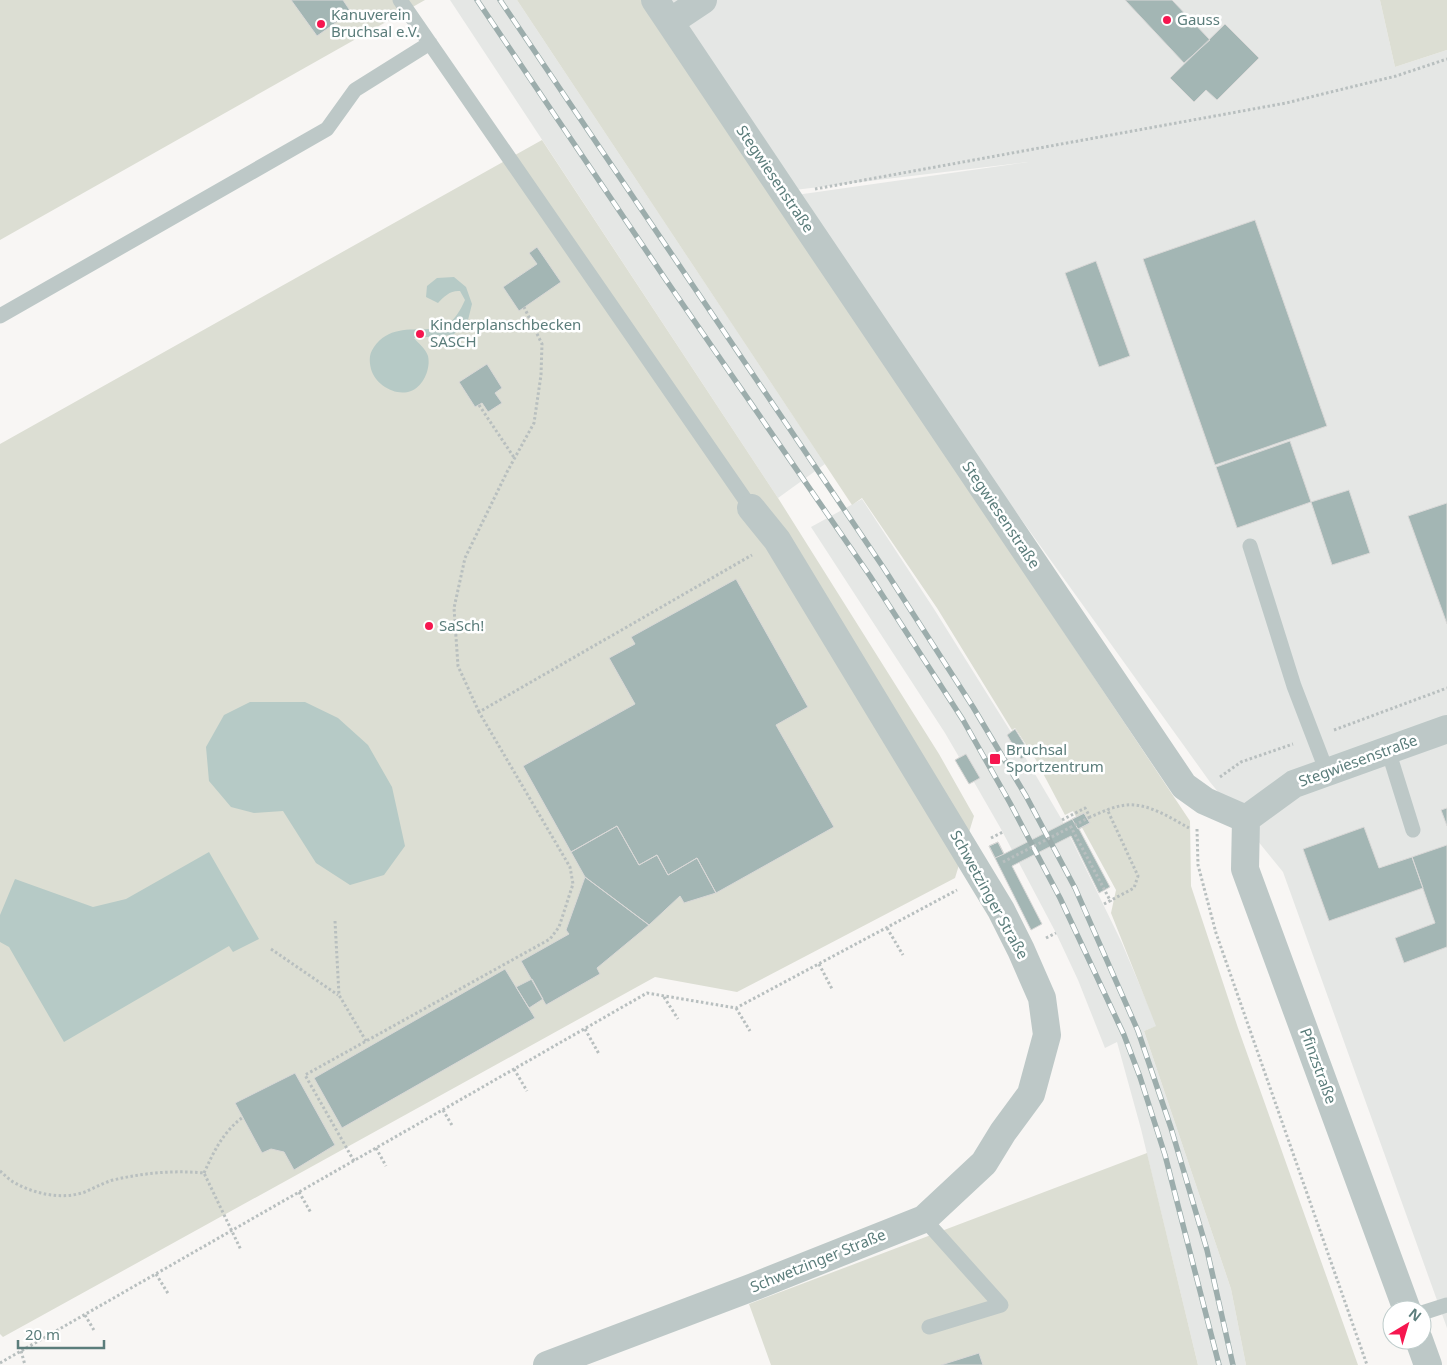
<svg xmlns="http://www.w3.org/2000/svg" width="1447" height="1365" font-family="'Noto Sans',sans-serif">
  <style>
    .built { fill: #e5e7e5 }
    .green { fill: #dcded3 }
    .water { fill: #b6cac6 }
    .building { fill: #a3b6b4; stroke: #d9d8d7 }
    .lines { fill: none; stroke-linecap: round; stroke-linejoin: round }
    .path { stroke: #b8bfbf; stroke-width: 3; stroke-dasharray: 2.5 2.5; stroke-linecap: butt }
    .service { stroke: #bdc8c7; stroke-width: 15 }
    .minor { stroke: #bdc8c7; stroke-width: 28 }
    .rail-casing { stroke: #9cadac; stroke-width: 5.5 }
    .rail { stroke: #fff; stroke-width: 4; stroke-dasharray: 11; stroke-linecap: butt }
    .path-bridge { stroke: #b8bfbf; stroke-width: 3; stroke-dasharray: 2.5 2.5; stroke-linecap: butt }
    .poi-dot { fill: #f6164f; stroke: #fff; stroke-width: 2 }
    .labels { text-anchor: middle; stroke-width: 5; stroke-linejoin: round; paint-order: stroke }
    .poi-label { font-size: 15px; fill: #5b7d7b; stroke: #fff; text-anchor: start }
    .street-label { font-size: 15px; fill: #5b7d7b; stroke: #fff }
  </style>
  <rect width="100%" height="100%" fill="#f8f6f4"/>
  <path class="built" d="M 450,0 L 517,0 L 825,464 L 778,498 Z
    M 652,0 L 1380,0 L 1395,67 L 1447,50 L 1447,1328 L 1283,872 L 1210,782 L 789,196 L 1028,162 L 786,191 Z
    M 862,499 L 934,609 L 1011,732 L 1015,729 L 1030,753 L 1025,757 L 1062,820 L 1121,941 L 1157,1026 L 1144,1031 L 1231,1289 L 1246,1365 L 1198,1365 L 1141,1129 L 1117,1042 L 1105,1048 L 1078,980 L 1056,933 L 1001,829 L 974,782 L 969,784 L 955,760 L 959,757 L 945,733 L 811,527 Z"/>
  <path class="green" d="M 0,0 L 425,0 L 0,240 Z
    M 517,0 L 642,0 L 1190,821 L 1191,886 L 1238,1028 L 1358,1365 L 1246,1365 L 1231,1289 L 1144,1031 L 1156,1026 L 1111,913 L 1116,890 L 1073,811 L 1065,815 L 1036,760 L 1015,728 L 1012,730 L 937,608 L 862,498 L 852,505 Z
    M 1380,0 L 1447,0 L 1447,50 L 1395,67 Z
    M 542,140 L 778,498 L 939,754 L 974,816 L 955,878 L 737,992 L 655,977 L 3,1337 L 0,1334 L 0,444 Z
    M 1147,1153 L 1198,1365 L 771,1365 L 749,1304 Z"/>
  <path class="water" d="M 454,277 L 466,287 L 472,304 L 468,320 L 453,335 L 414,338 C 418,343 426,349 428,356 C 431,369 423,387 411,391 C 395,397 375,384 371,369 C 369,360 369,354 374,347 C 388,327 408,330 429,329 C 434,328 440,329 444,327 C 455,320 460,311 465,300 L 460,291 C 451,290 444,296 438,303 L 426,297 L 427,286 L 437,278 Z
    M 250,702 L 305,702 L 338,718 L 368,745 L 392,787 L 405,846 L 384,875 L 350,885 L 316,863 L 283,811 L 254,813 L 231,807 L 209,781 L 206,747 L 224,715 Z
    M 209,852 L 259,939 L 233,952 L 229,946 L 64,1042 L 9,947 L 0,942 L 0,915 L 15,879 L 93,907 L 126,899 Z"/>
  <path class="building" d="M 291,0 L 343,0 L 351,12 L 317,36 Z
    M 1125,0 L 1172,0 L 1210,40 L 1184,63 Z
    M 1225,24 L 1259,58 L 1217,100 L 1206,90 L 1194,102 L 1170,78 Z
    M 1255,220 L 1327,426 L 1215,465 L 1143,259 Z
    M 537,247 L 561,282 L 519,311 L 503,287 L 537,264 L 529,253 Z
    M 1096,261 L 1130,356 L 1099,367 L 1065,273 Z
    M 487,364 L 502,388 L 495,393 L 502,403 L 488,412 L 482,403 L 475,407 L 459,382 Z
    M 1290,441 L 1311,502 L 1237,528 L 1216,467 Z
    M 1349,490 L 1370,553 L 1332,565 L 1311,502 Z
    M 1447,503 L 1447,624 L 1408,516 Z
    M 736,579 L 808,707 L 776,725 L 834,827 L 716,893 L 697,858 L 668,875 L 657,855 L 639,865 L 617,826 L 571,852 L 523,766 L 635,704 L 609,658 L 635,644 L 631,637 Z
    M 1015,729 L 1030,753 L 1021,759 L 1007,735 Z
    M 966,754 L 980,778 L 969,784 L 955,760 Z
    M 1447,808 L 1447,826 L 1441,810 Z
    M 1084,813 L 1090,823 L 1078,829 L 1072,819 Z
    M 1084,813 L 1090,823 L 1079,829 L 1110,887 L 1099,893 L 1071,836 L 1012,866 L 1042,924 L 1031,930 L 989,846 L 998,842 L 1004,854 Z
    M 617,826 L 639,865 L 657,855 L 668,875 L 697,858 L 716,893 L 684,903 L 680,896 L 649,925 L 585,877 L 571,852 Z
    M 1364,827 L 1379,868 L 1412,857 L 1423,888 L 1329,921 L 1303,849 Z
    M 998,842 L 1004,854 L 995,858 L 989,846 Z
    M 1447,845 L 1447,947 L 1404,963 L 1395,938 L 1435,923 L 1412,857 Z
    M 585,877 L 649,925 L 597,968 L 600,974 L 546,1005 L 521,961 L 569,934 L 566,930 Z
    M 505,969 L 535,1018 L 342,1128 L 314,1078 Z
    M 532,979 L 543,999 L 529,1008 L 516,987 Z
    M 295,1073 L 335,1145 L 294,1170 L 284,1152 L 271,1149 L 262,1153 L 235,1103 Z
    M 979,1353 L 983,1365 L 941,1365 Z"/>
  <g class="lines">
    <path class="path" d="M 815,189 L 1286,103 L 1396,76 L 1447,59
      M 479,405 L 515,459
      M 479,712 L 458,666 L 454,608 L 465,558 L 507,472 L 534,423 L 541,375 L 542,344 L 524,307
      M 1334,730 L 1447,688
      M 1220,777 L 1241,762 L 1293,744
      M 1090,817 L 1071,827 L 1111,902
      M 1062,820 L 1085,808 L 1090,817 C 1102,812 1114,806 1127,805 C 1148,803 1171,818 1189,828
      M 1197,829 L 1198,865 L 1216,933 L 1367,1365
      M 991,838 L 1003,832
      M 1104,904 L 1134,888 L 1138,876 L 1107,809
      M 335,921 L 339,995 L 366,1041
      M 887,928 L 903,955
      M 1046,938 L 1056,933
      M 271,949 L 338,995
      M 819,964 L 832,989
      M 664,997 L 678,1019
      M 736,1008 L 750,1031
      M 585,1029 L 599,1054
      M 514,1069 L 527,1091
      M 443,1110 L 453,1127
      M 376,1148 L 386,1166
      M 354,1161 L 305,1075 L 550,939 L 559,927 L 573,884 L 570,867 L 479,712 L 752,555
      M 0,1171 C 5,1175 9,1180 15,1183 C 35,1194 62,1200 85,1192 C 94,1188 103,1183 113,1180 C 144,1173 173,1170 204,1173 L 241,1250
      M 204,1173 C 214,1151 223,1132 243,1117
      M 299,1192 L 311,1213
      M 156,1274 L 169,1295
      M 85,1315 L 95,1332
      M 21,1351 L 25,1365
      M 0,1363 L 647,993 L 736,1008 L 957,890"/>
    <path class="service" d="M 400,0 L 751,508
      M 0,316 L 327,129 L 355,90 L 430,43
      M 1250,546 L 1294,686 L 1327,772
      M 1388,750 L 1413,830
      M 924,1219 L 1001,1305 L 929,1327
      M 1422,1313 L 1447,1305"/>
    <path class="minor" d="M 655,0 L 785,194 L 1184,786 L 1205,801 L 1246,819
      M 670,22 L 703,0
      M 1246,819 L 1245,869 L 1407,1310
      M 1246,819 L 1294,784 L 1447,729
      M 1419,1340 L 1428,1365
      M 547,1365 L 753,1287 L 924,1219 L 984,1163 L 1003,1132 L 1031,1094 L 1047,1035 L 1042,998 L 1021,950 L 1001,910 L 777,540 L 751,508"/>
    <g class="rail-casing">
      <path id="rail" d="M 477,0 L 666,280 L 870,576 L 963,720 L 1010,803 L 1060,898 L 1124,1035 L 1140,1077 L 1165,1155 L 1219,1365
        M 500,0 L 883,567 L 973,707 L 1026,796 L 1075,888 L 1138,1031 L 1171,1128 L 1207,1250 L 1233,1365"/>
    </g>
    <use href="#rail" class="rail"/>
    <path class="path-bridge" d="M 1003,862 L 1071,827"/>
  </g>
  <g class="poi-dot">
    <circle cx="1167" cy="20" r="5"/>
    <circle cx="321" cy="24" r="5"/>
    <circle cx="420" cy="334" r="5"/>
    <circle cx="429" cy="626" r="5"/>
    <rect x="989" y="753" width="12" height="12" rx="2.5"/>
  </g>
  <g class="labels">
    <g class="poi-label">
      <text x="331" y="20">Kanuverein<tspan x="331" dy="17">Bruchsal e.V.</tspan></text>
      <text x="1177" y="25">Gauss</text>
      <text x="430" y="330">Kinderplanschbecken<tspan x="430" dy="17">SASCH</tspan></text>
      <text x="439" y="631">SaSch!</text>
      <text x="1006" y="755">Bruchsal<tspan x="1006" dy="17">Sportzentrum</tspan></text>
    </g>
    <g class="street-label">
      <text transform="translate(775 179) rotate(56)" y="5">Stegwiesenstraße</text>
      <text transform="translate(1001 515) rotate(56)" y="5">Stegwiesenstraße</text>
      <text transform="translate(1358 761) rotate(-20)" y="5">Stegwiesenstraße</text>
      <text transform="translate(989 895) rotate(61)" y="5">Schwetzinger Straße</text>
      <text transform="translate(1318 1066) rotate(70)" y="5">Pfinzstraße</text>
      <text transform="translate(818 1261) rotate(-22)" y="5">Schwetzinger Straße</text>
    </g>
  </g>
  <g transform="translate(1407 1325) rotate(38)"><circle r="24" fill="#ffffff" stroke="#bdcbca"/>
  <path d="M0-4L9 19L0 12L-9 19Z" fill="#f6164f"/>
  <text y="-8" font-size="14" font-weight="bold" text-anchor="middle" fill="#5b7d7b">N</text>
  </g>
  <path d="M18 1340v8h86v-8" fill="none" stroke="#5b7d7b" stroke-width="2.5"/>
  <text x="25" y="1340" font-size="15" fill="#5b7d7b" stroke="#ffffff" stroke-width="4" paint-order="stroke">20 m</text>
</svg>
